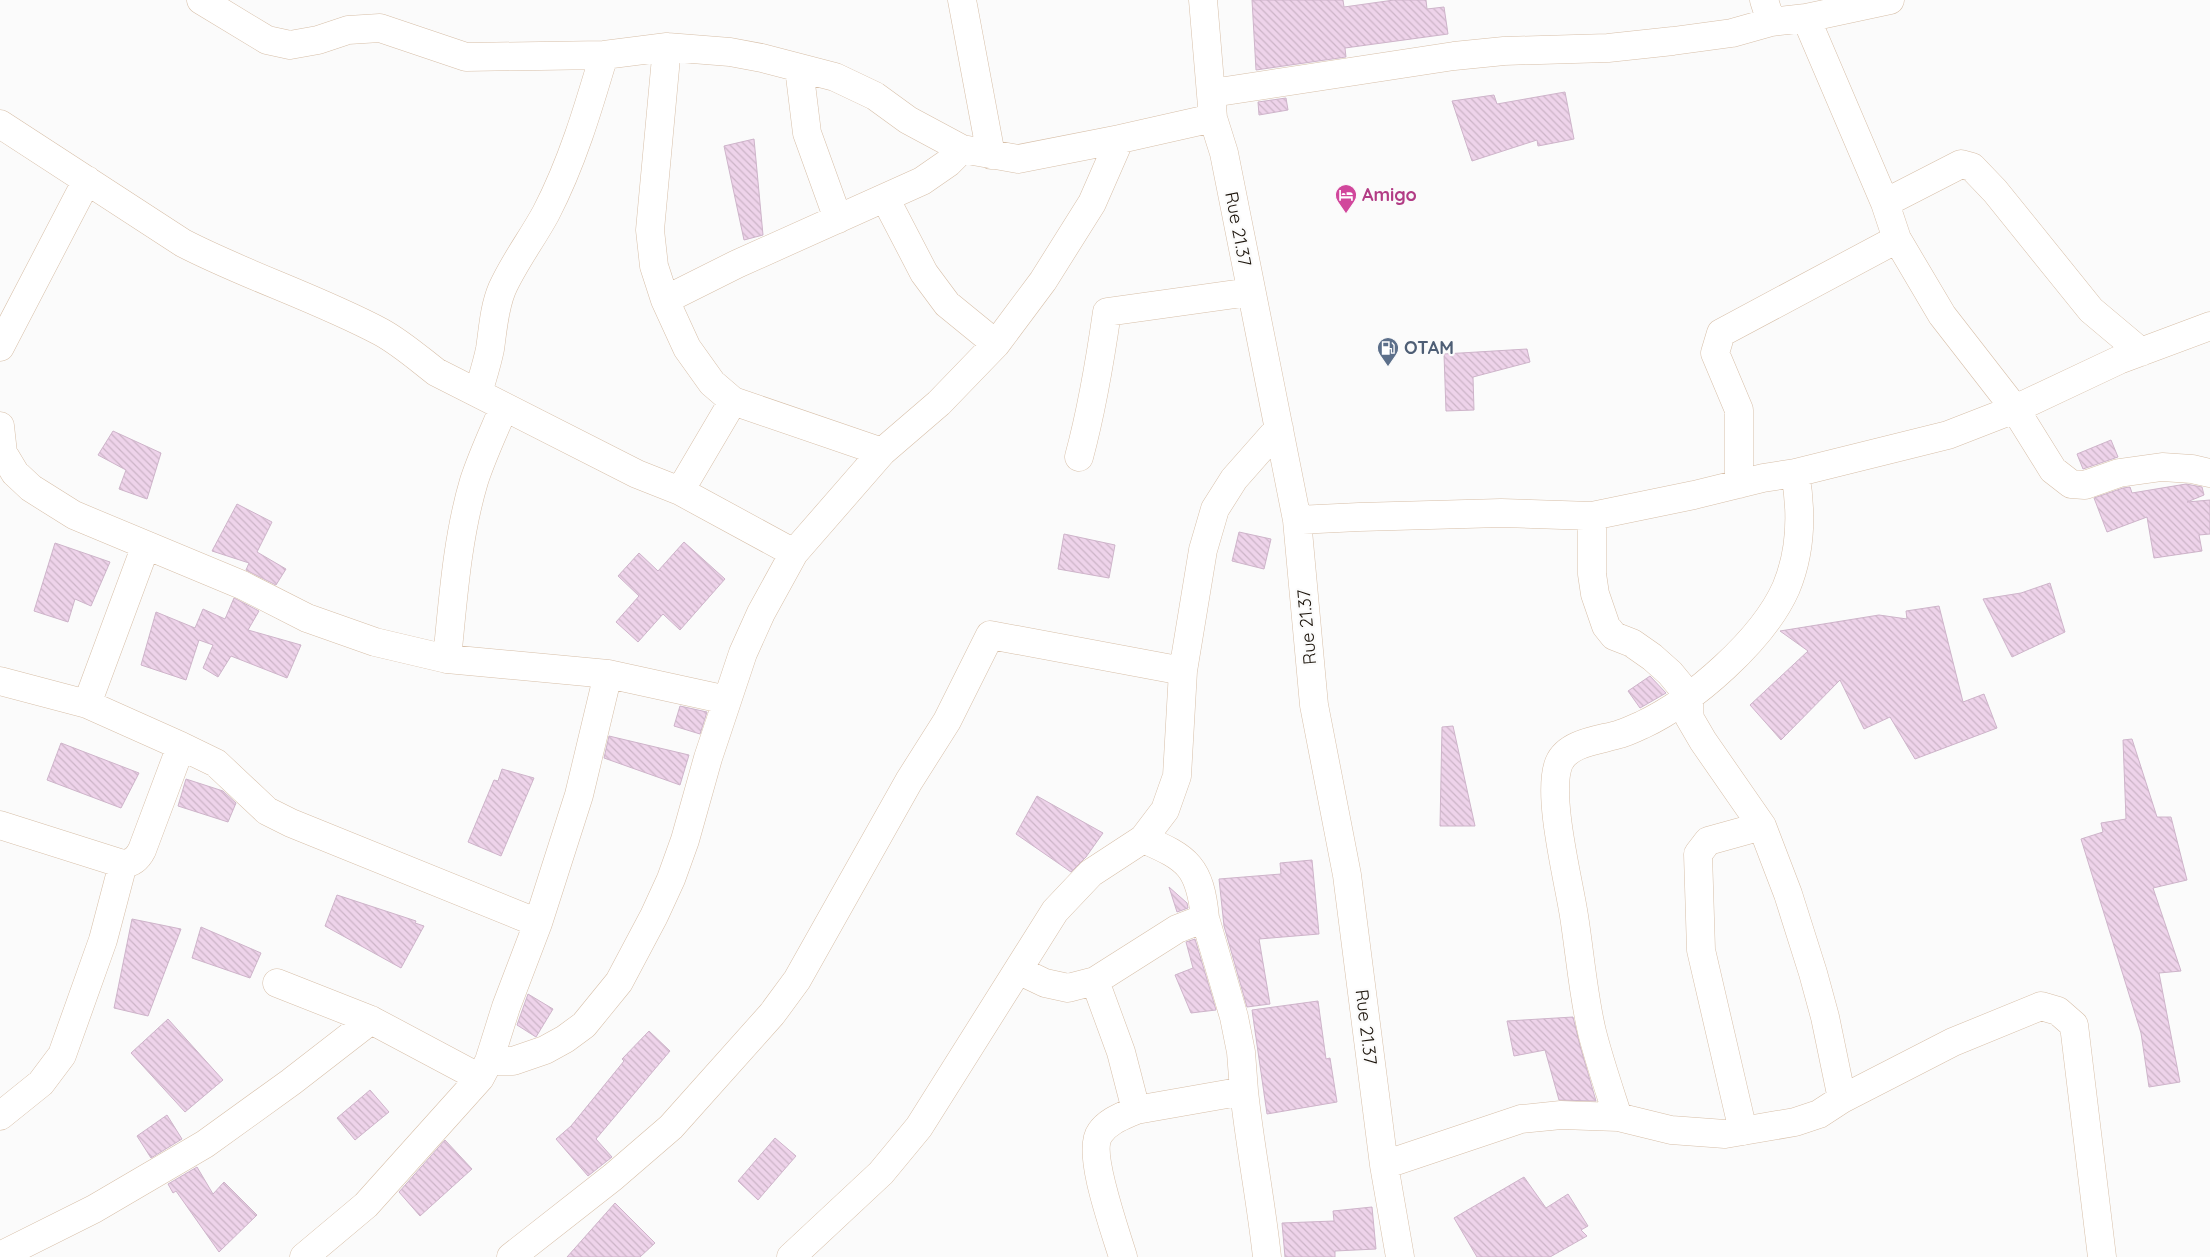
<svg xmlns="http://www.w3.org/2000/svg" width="2210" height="1257" font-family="Quicksand,sans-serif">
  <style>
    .building { fill: url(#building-back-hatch); stroke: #ceb4ca }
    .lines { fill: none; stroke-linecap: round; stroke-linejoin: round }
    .minor-casing { stroke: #d7bfa8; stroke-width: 29 }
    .minor { stroke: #fff; stroke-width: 28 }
    .labels { text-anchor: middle; stroke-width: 4.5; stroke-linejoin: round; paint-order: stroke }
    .hotel-label { font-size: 18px; font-weight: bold; fill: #b23c85; stroke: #fbfbfb; text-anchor: start }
    .street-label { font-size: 18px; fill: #1b130a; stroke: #fbfbfb }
    .service-label { font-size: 18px; font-weight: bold; fill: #4e5e75; stroke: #fbfbfb; text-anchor: start }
  </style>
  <defs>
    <pattern id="building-back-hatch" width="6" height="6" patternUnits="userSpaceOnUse" patternTransform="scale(1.25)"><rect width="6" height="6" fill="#eed3ea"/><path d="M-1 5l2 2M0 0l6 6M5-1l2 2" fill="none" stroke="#ccb4c7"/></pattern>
  </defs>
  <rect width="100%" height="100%" fill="#fbfbfb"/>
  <path class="building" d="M 1252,0 L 1343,0 L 1344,7 L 1394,0 L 1426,0 L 1427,9 L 1444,7 L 1448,34 L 1345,48 L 1346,57 L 1256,70 Z
    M 1565,92 L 1574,139 L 1538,146 L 1537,140 L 1472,161 L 1452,101 L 1494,95 L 1497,104 Z
    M 1286,98 L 1288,110 L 1259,115 L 1258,102 Z
    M 754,139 L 763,235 L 744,240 L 724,146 Z
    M 1527,349 L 1530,362 L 1473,377 L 1474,410 L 1446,411 L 1444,354 Z
    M 113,431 L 161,453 L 147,499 L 119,489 L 126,470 L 98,455 Z
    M 2111,440 L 2118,457 L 2083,469 L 2077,454 Z
    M 2186,484 L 2202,487 L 2204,495 L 2187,502 L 2210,500 L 2210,534 L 2199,535 L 2202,551 L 2154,558 L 2147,517 L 2107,532 L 2094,498 L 2123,488 L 2130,487 L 2132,493 Z
    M 237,504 L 272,522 L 257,552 L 286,569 L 276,585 L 246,570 L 249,563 L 212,551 Z
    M 1239,532 L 1271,539 L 1264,569 L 1232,561 Z
    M 1064,534 L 1115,545 L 1109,578 L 1058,569 Z
    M 684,542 L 725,579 L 680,630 L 663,614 L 638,642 L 616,622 L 639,596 L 618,576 L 639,553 L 658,571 Z
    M 55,543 L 110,562 L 91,606 L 75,599 L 68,622 L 34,611 Z
    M 2050,583 L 2065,632 L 2012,657 L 1983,599 L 2021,593 Z
    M 234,598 L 259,611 L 248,630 L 301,645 L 287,678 L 231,656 L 218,677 L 203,668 L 213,645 L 199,640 L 186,680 L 141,665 L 156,612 L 195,628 L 203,609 L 225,619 Z
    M 1939,606 L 1963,702 L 1984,694 L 1997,728 L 1915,759 L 1890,717 L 1864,729 L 1840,680 L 1781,740 L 1750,705 L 1808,651 L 1780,631 L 1879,615 L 1907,619 L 1906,611 Z
    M 1650,676 L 1666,693 L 1640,708 L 1628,691 Z
    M 680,706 L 707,712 L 700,734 L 674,726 Z
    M 1453,726 L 1475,826 L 1440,826 L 1442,727 Z
    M 609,736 L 689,755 L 680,785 L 604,758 Z
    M 2132,739 L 2157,817 L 2171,817 L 2187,880 L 2153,888 L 2181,971 L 2159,973 L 2180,1082 L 2149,1087 L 2141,1033 L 2081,839 L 2103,832 L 2101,823 L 2126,819 L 2123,740 Z
    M 61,743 L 139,773 L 121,808 L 47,780 Z
    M 502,769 L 534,778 L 501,856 L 468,842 L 494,780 L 498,781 Z
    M 186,779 L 223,791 L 236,803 L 228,822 L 178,806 Z
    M 1037,796 L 1103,833 L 1086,857 L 1071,872 L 1016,834 Z
    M 1312,860 L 1319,934 L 1259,939 L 1270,1004 L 1247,1007 L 1224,926 L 1219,879 L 1281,874 L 1280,863 Z
    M 1169,887 L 1187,903 L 1188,908 L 1177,912 Z
    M 337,895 L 416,921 L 415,923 L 424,926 L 401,968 L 325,926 Z
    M 132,919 L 181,929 L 148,1016 L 114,1008 Z
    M 201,927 L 261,953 L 250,978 L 192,958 Z
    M 1195,939 L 1216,1010 L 1191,1013 L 1175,975 L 1193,968 L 1186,942 Z
    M 528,994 L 553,1009 L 536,1037 L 517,1025 Z
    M 1318,1001 L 1326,1059 L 1330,1058 L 1337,1102 L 1267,1114 L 1252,1010 Z
    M 1573,1017 L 1580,1046 L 1596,1101 L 1559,1100 L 1545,1050 L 1514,1056 L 1507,1021 Z
    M 168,1019 L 223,1080 L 185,1112 L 131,1053 Z
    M 649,1031 L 670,1051 L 596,1139 L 612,1157 L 588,1176 L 556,1139 L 571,1126 L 624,1061 L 622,1059 Z
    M 370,1090 L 389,1112 L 355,1140 L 337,1118 Z
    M 167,1115 L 182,1139 L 151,1158 L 137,1136 Z
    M 775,1138 L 796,1156 L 758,1200 L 738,1181 Z
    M 445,1140 L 472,1169 L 420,1216 L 399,1192 Z
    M 197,1167 L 213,1194 L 224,1182 L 257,1215 L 219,1252 L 176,1191 L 173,1193 L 168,1184 Z
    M 1524,1177 L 1546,1208 L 1568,1194 L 1588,1226 L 1581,1230 L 1587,1236 L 1550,1257 L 1477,1257 L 1454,1218 Z
    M 615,1203 L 655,1243 L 640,1257 L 567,1257 Z
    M 1372,1207 L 1376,1249 L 1335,1251 L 1335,1257 L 1285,1257 L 1282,1223 L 1334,1221 L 1333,1211 Z"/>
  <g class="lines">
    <g class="minor-casing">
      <path id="minor" d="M 201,0 L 267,40 L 290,45 L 318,40 L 348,30 L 380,28 L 466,57 L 604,55 L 667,47 L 730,52 L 762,58 L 835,77 L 875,96 L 908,120 L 962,149 L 1018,159 L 1120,139
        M 962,0 L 991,155
        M 1203,0 L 1213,118 L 1224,153 L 1297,520 L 1314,705 L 1347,875 L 1384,1165 L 1400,1257
        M 1764,0 L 1771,22
        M 1806,18 L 1885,203 L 1897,239 L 1942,315 L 2015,409 L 2053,470 L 2071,484 L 2085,485 L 2119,473 L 2162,467 L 2192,469 L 2210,473
        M 667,47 L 650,230 L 654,266 L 665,300 L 687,348 L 712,383 L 733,401 L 882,452
        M 799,68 L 807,133 L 838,219
        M 1212,93 L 1454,56 L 1504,51 L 1608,48 L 1673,41 L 1732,33 L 1771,22 L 1806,18 L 1890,0
        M 0,124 L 183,243 C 247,276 317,298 381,332 C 401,343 418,358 436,372 L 637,474 L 680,491 L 794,553
        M 885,198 L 924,273 L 947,304 L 996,344
        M 1885,203 L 1961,164 L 1972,167 L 1995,191 L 2091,310 L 2141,352
        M 665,300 L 737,264 L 922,181 L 948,163 L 962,149
        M 0,347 L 87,180
        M 478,393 C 482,379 487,364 490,349 C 493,329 494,308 502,289 C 514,262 532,239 546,213 C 572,163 588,109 604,55
        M 0,426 L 3,453 L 15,473 L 31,488 L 74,515 L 242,585 L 307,618 L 375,642 L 447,659 L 608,674 L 727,700
        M 1079,457 C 1092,409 1100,361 1107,312 L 1250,292
        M 1739,484 L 1739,410 L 1715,353 L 1721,333 L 1897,239
        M 680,491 L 733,401
        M 1592,516 L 1592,574 L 1595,594 L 1606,626 L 1614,636 L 1632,643 L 1652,657 L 1670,673 L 1689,696 L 1689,717 L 1703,741 L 1762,826 L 1788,894 L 1813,973 L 1825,1017 L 1842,1099
        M 1297,520 L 1359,517 L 1501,513 L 1592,516 L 1694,495 L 1763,478 L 1795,473 L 1948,435 L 2015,409 L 2119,360 L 2210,326
        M 447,659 C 453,600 457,538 474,481 C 482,456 494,431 504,407
        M 0,681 L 87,704 L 181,746 L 216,763 L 267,811 L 291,823 L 538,923
        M 87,704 L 146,545
        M 0,825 L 123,864 C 133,863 138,858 142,850 L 181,746
        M 1143,839 C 1188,858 1200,867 1205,918
        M 1018,970 L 1045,983 L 1068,988 L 1095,981 L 1177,929 L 1205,918 L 1234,1017 L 1241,1052 L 1244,1091 L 1136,1110
        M 1095,981 L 1121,1052 L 1136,1110 C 1123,1116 1108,1121 1100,1133 C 1086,1152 1116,1233 1123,1257
        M 277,983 L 371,1020 L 480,1078
        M 489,1061 L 506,1007 L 538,923 L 579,795 L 608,674
        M 1244,1091 C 1250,1147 1261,1201 1267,1257
        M 0,1116 L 41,1083 L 62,1055 L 103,940 L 123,864
        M 1618,1117 C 1609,1089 1599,1060 1592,1032 C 1583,994 1580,954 1574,916 C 1569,882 1546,794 1559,763 C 1568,742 1601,740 1620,734 C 1627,732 1635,728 1642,725 C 1693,701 1763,640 1786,588 C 1801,552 1802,511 1795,473
        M 1743,1131 L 1701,950 L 1698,854 L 1708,841 L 1762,826
        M 1384,1165 L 1521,1119 L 1561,1115 L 1618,1117 L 1671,1130 L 1725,1134 L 1795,1122 L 1819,1114 L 1842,1099 L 1953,1042 L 2041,1006 L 2058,1011 L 2074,1025 L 2102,1257
        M 0,1256 L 94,1209 L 205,1144 L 291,1082 L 371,1020
        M 304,1257 L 366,1205 L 480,1078 L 489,1061 L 513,1061 L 545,1050 L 565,1039 L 584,1025 L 619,982 L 654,916 L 671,879 L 685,840 L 708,758 L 743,653 L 761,613 L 794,553 L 882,452 L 939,403 L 996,344 L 1043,281 L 1092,203 L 1120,139 L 1213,118
        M 511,1257 L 613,1177 L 671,1127 L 772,1014 L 797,980 L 909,781 L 947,721 L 990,635 L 1183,671
        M 791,1257 L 881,1173 L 919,1127 L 1055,911 L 1091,873 L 1143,839 L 1165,810 L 1177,776 L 1183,671 L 1203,550 L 1215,509 L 1234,479 L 1279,428"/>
    </g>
    <use href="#minor" class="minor"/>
  </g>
  <defs>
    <g id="hotel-pin" transform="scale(1.125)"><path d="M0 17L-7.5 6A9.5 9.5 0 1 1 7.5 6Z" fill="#d1479c" stroke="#fbfbfb"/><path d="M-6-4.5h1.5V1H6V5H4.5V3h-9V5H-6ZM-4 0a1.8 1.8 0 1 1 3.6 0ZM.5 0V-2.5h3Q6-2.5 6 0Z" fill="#fff"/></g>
    <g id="fuel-pin" transform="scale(1.125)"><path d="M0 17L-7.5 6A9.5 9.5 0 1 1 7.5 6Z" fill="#5c6f8a" stroke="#fbfbfb"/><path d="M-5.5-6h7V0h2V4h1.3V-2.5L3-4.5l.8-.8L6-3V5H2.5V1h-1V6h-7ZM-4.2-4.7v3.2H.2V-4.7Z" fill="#fff"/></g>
  </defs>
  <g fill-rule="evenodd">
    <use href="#hotel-pin" x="1346" y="195"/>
    <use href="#fuel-pin" x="1388" y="348"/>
  </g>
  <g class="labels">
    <g class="hotel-label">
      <text x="1362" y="201">Amigo</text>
    </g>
    <g class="street-label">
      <text transform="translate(1238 229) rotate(79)" y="6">Rue 21.37</text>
      <text transform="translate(1307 627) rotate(-95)" y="6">Rue 21.37</text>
      <text transform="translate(1366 1027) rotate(83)" y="6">Rue 21.37</text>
    </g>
    <g class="service-label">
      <text x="1404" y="354">OTAM</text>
    </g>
  </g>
</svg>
